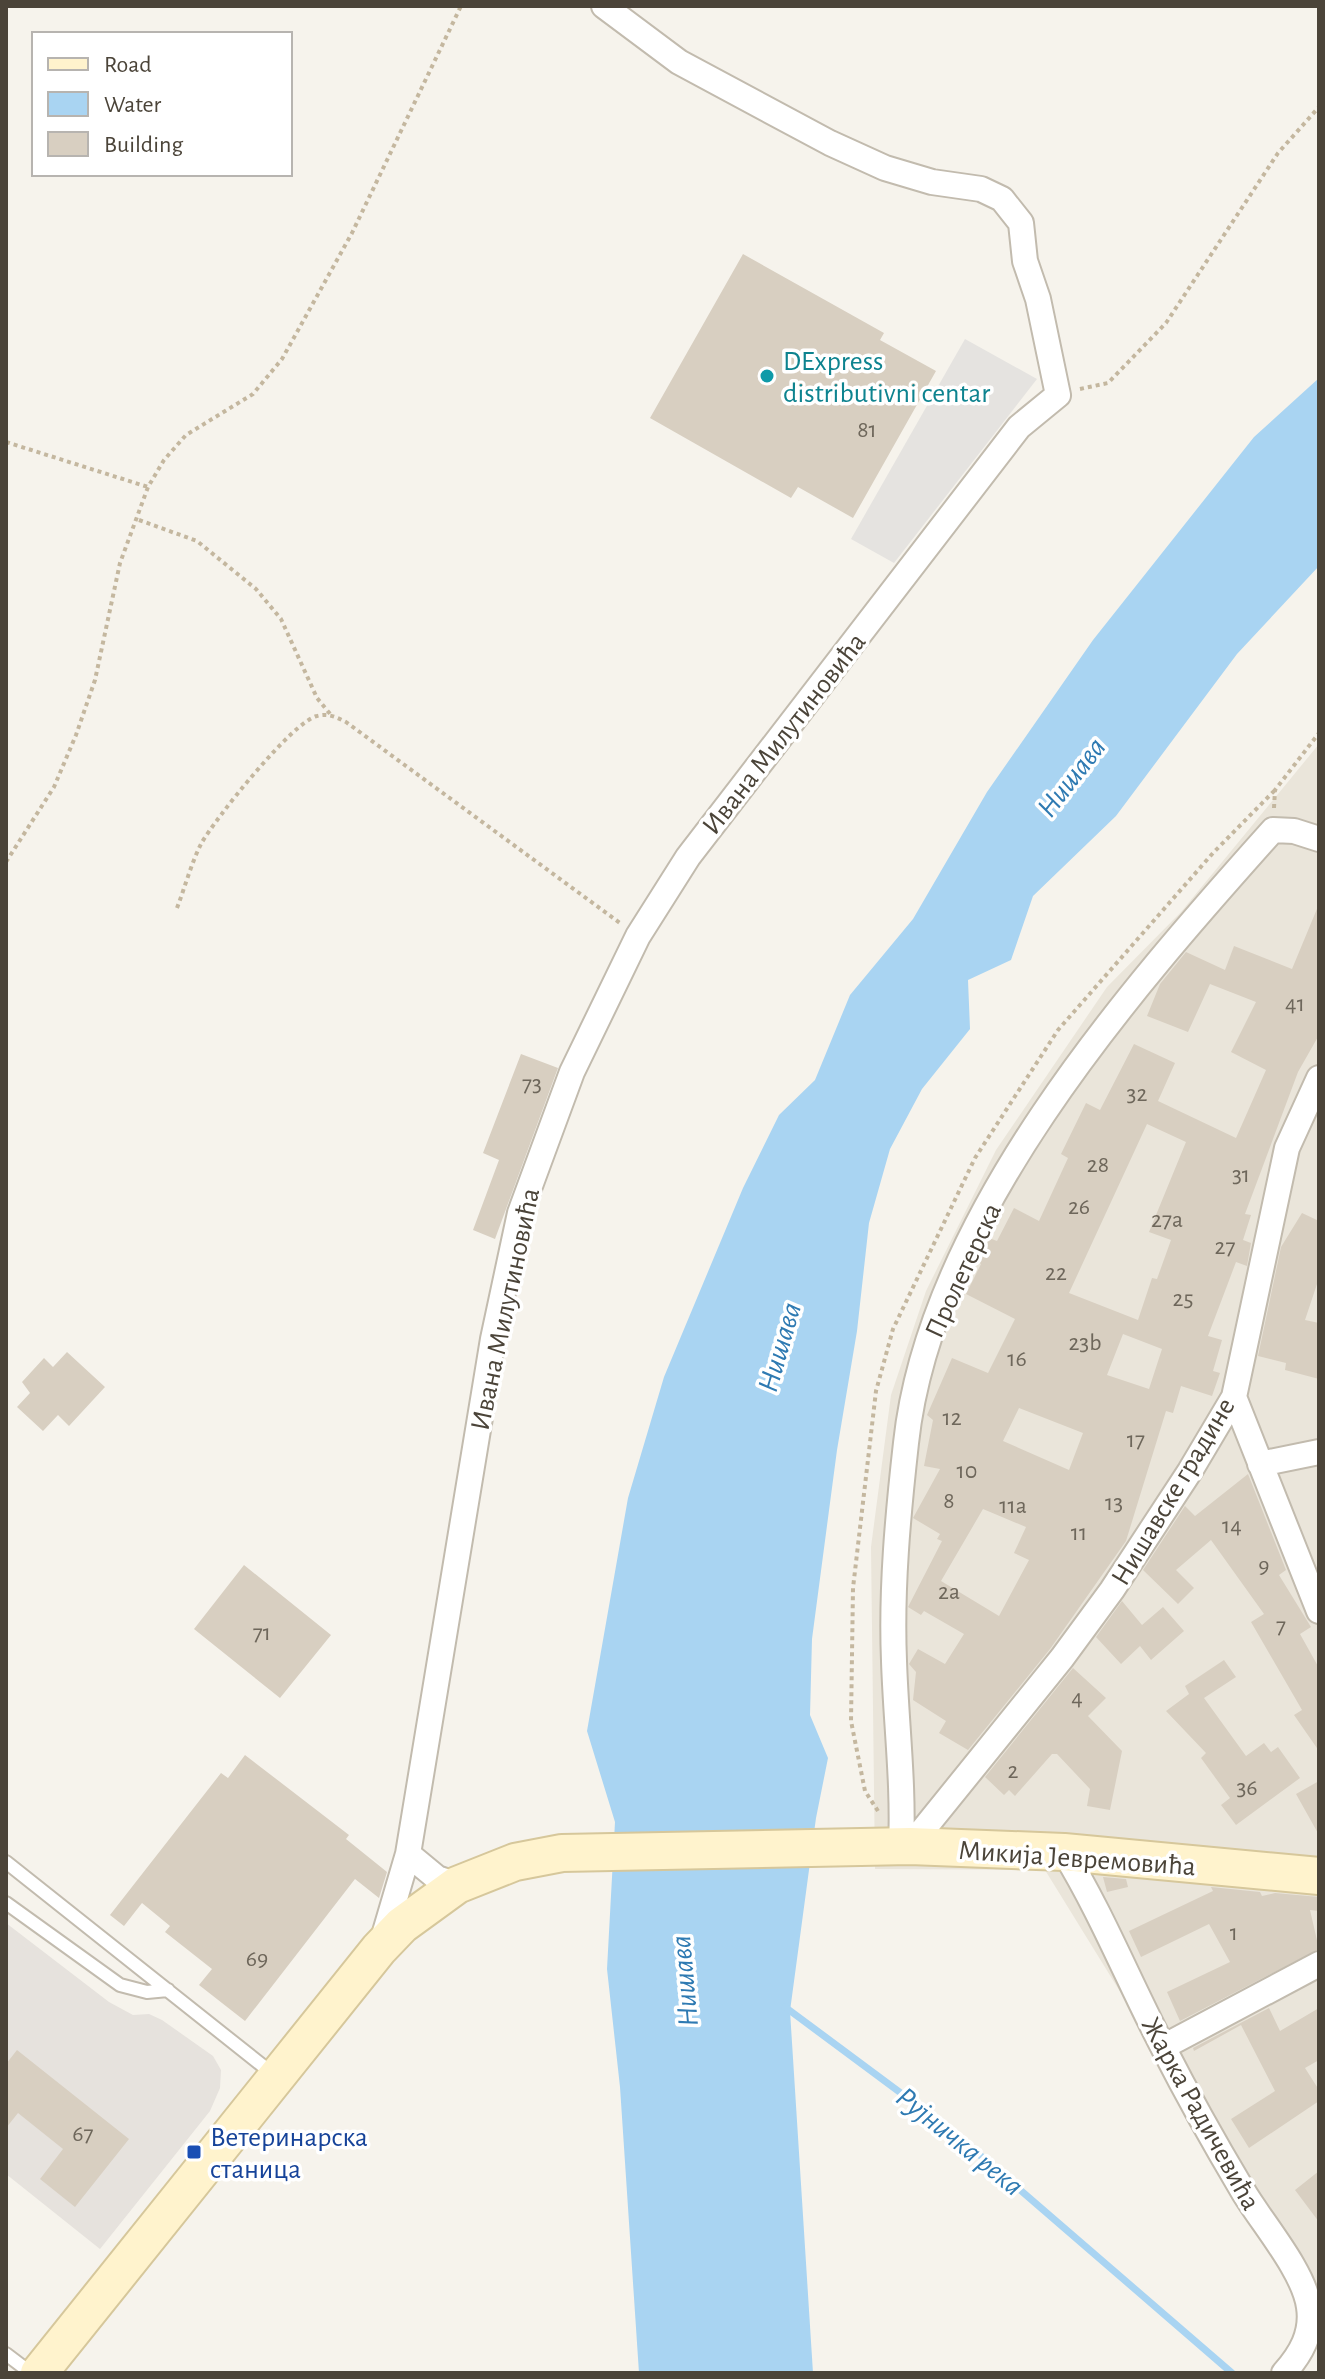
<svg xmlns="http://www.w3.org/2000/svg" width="1325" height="2379" font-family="'Alegreya Sans',sans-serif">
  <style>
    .residential { fill: #eae5da }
    .industrial { fill: #e6e2dd }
    .parking { fill: #e5e3e0 }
    .water { fill: #a9d4f2 }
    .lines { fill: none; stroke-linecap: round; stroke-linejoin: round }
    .stream { stroke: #a9d4f2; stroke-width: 7 }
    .building { fill: #d8cfc1; fill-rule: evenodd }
    .lane-casing { stroke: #c2bbae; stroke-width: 16 }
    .street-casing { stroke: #c2bbae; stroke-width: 28 }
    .secondary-casing { stroke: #d6c79b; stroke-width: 40 }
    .path { stroke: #c4b79f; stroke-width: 4; stroke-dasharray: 4 4; stroke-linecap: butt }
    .lane { stroke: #fff; stroke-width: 12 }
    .street { stroke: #fff; stroke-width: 24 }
    .secondary { stroke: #fff3cd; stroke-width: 36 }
    .culture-dot { fill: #0f9aa8; stroke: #fff; stroke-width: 3 }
    .transit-dot { fill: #1a4fb4; stroke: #fff; stroke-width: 3 }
    .labels { text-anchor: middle; stroke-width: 7; stroke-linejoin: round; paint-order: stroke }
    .number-label { font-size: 24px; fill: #6e675b }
    .culture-label { font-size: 28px; fill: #0d838f; stroke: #fff; text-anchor: start }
    .street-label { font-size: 28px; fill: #4b4439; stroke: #fff }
    .transit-label { font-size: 28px; fill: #164399; stroke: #fff; text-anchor: start }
    .water-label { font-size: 30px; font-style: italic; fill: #2e7ab2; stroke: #fff }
  </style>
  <rect width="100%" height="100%" fill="#f6f3ec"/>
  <path class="residential" d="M 1319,744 L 1319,2298 L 1243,2191 L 1045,1870 L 875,1869 L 871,1547 L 891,1395 L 926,1291 L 996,1150 L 1107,987 L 1181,912 Z"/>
  <path class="industrial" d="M 6,1923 L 109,2002 L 133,2015 L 149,2014 L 162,2020 L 213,2056 L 221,2070 L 220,2088 L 210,2111 L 100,2249 L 6,2174 Z"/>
  <path class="parking" d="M 965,339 L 1037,379 L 894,563 L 851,539 Z"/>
  <path class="water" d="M 1319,378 L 1319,566 L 1237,654 L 1116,816 L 1033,896 L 1011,960 L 968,980 L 970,1029 L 922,1089 L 890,1149 L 869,1223 L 857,1331 L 837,1450 L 812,1639 L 810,1715 L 828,1758 L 816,1818 L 790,2011 L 813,2373 L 639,2373 L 620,2087 L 607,1969 L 615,1822 L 587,1731 L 628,1498 L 664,1377 L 743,1188 L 779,1115 L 815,1080 L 850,995 L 913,919 L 987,792 L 1093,640 L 1254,437 Z"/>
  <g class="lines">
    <path class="stream" d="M 785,2007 L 952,2131 L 1232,2373"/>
  </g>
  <path class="building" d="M 743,254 L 884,333 L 880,340 L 936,371 L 853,518 L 798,487 L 791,498 L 650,418 Z
    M 1319,904 L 1319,1035 L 1298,1072 L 1245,1214 L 1251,1215 L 1243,1240 L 1251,1243 L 1247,1266 L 1236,1262 L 1208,1336 L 1222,1340 L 1213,1371 L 1220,1373 L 1212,1396 L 1181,1386 L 1173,1413 L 1166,1411 L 1126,1541 L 1050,1649 L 968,1750 L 939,1733 L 946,1721 L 913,1700 L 916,1672 L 909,1664 L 918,1649 L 945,1664 L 964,1634 L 924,1611 L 921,1615 L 908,1607 L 942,1541 L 937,1539 L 940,1534 L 913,1518 L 940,1469 L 924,1466 L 933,1420 L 927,1415 L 952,1358 L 988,1373 L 1015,1319 L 966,1294 L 981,1264 L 978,1262 L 989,1238 L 997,1241 L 1014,1208 L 1039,1221 L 1068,1158 L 1061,1154 L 1086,1103 L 1100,1110 L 1134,1044 L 1175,1063 L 1158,1101 L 1236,1138 L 1266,1070 L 1231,1052 L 1256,1002 L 1210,984 L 1188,1032 L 1147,1016 L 1160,984 L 1186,952 L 1225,970 L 1234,946 L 1292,969 ZM 1147,1124 L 1186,1142 L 1149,1232 L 1171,1240 L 1157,1279 L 1152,1278 L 1138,1320 L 1069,1293 ZM 1123,1334 L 1162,1349 L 1149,1389 L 1107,1375 ZM 1019,1408 L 1083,1433 L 1069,1470 L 1003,1441 ZM 983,1509 L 1026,1527 L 1014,1553 L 1029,1560 L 999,1616 L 941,1581 Z
    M 521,1054 L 558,1068 L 495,1239 L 473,1230 L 499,1160 L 483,1153 Z
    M 1302,1213 L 1319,1221 L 1319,1278 L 1305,1320 L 1319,1323 L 1319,1379 L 1285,1370 L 1286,1363 L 1258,1356 L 1281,1247 Z
    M 67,1352 L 105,1387 L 69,1426 L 58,1415 L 43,1431 L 17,1407 L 30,1393 L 22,1382 L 44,1358 L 53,1367 Z
    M 1248,1474 L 1286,1570 L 1279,1575 L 1311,1627 L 1300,1634 L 1319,1668 L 1319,1751 L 1294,1715 L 1302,1710 L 1251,1622 L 1264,1614 L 1211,1540 L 1176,1570 L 1194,1588 L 1178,1604 L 1143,1570 L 1185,1506 L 1195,1516 Z
    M 244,1565 L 331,1635 L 280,1698 L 194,1629 Z
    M 1122,1601 L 1142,1625 L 1163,1607 L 1184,1631 L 1151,1660 L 1140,1646 L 1121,1664 L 1096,1637 Z
    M 1224,1660 L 1236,1677 L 1204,1698 L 1246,1756 L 1264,1743 L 1271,1752 L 1278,1747 L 1300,1778 L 1236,1825 L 1221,1805 L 1230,1798 L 1201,1758 L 1206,1753 L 1166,1711 L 1189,1694 L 1185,1686 Z
    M 1073,1668 L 1106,1698 L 1088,1716 L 1122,1751 L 1110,1810 L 1087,1806 L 1090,1789 L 1057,1754 L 1052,1754 L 1015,1796 L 1009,1790 L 1004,1795 L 985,1777 Z
    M 245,1755 L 349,1835 L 346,1839 L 387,1872 L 379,1898 L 355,1879 L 245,2021 L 199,1985 L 212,1969 L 165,1932 L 170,1926 L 142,1903 L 124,1926 L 110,1915 L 221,1773 L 228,1778 Z
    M 1319,1781 L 1319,1835 L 1296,1794 Z
    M 1103,1877 L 1126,1879 L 1128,1887 L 1107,1892 Z
    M 1211,1887 L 1260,1892 L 1262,1896 L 1275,1893 L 1319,1897 L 1319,1911 L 1310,1910 L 1319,1949 L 1180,2021 L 1167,1992 L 1230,1962 L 1209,1924 L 1141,1957 L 1129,1931 L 1213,1891 Z
    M 1269,2008 L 1280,2031 L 1319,2008 L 1319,2060 L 1305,2068 L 1319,2090 L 1319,2101 L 1249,2148 L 1231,2119 L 1275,2091 L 1241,2025 L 1194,2051 L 1193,2048 Z
    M 17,2050 L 129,2139 L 75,2207 L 40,2179 L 63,2149 L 18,2113 L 6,2128 L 6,2064 Z
    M 1319,2171 L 1319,2222 L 1295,2190 Z"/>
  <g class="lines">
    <g class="lane-casing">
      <path id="lane" d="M 6,1862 L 273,2074
        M 6,1903 L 120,1985 L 147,1992 L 168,1990
        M 6,2354 L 31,2373"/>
    </g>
    <g class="street-casing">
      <path id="street" d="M 1234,1397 L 1319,1611
        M 1260,1464 L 1319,1452
        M 910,1846 L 1062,1658 L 1112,1590 L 1190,1471 L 1234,1397 L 1287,1148 L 1319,1078
        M 901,1848 C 904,1785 896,1723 894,1661 C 891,1589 898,1514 906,1443 C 930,1218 1127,993 1273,830 L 1294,831 L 1319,839
        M 1064,1852 C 1102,1914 1129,1982 1163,2047 C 1188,2096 1215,2144 1243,2191 C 1262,2223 1304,2271 1309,2307 C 1313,2333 1301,2354 1284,2373
        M 408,1854 L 437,1878 L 457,1885
        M 383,1939 L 408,1854 L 493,1339 L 520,1213 L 572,1072 L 638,936 L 688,857 L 1019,427 L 1058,395 L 1038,299 L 1025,261 L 1021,223 L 1002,199 L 981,189 L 932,182 L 885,168 L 830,143 L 679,62 L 604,6
        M 1163,2047 L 1319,1964"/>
    </g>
    <g class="secondary-casing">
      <path id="secondary" d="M 39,2373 L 379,1949 L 402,1925 L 457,1885 L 515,1862 L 562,1853 L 910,1846 L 1064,1852 L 1319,1876"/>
    </g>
    <path class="path" d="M 1080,389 L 1108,383 L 1166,323 L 1278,153 L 1319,107
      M 6,442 L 148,487
      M 139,520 L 197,541 L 256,589 L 281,619 L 317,698 L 331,715
      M 1274,808 L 1275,790 L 1319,733
      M 6,862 L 54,787 L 76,735 L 95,680 L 120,563 L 148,487 L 164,460 L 186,435 L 253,394 L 282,359 L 352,233 L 461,6
      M 177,908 C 185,887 191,864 201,844 C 214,820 293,721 317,716 C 328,713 336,717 346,722 L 620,923
      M 878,1811 L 865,1791 L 851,1721 L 853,1588 L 876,1391 L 893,1329 L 975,1158 L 1058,1030 L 1213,853 L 1275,790"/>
    <use href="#lane" class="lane"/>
    <use href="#street" class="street"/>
    <use href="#secondary" class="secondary"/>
  </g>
  <circle class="culture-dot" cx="767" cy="376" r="8"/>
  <rect class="transit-dot" x="186" y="2144" width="16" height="16" rx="4"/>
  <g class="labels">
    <g class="number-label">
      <text x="867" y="437">81</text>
      <text x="1295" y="1011">41</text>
      <text x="532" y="1091">73</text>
      <text x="1137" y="1101">32</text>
      <text x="1098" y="1172">28</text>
      <text x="1241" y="1182">31</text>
      <text x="1079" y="1214">26</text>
      <text x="1167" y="1227">27a</text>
      <text x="1225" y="1254">27</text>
      <text x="1056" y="1280">22</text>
      <text x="1183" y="1306">25</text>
      <text x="1085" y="1350">23b</text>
      <text x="1017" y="1366">16</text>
      <text x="952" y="1425">12</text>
      <text x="1136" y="1447">17</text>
      <text x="967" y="1478">10</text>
      <text x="949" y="1508">8</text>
      <text x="1114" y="1510">13</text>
      <text x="1013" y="1513">11a</text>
      <text x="1232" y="1533">14</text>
      <text x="1079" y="1540">11</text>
      <text x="1264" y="1573">9</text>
      <text x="949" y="1599">2a</text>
      <text x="1281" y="1633">7</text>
      <text x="262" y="1640">71</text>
      <text x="1077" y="1705">4</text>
      <text x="1013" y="1778">2</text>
      <text x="1247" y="1795">36</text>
      <text x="1234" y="1940">1</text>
      <text x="257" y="1966">69</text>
      <text x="83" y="2141">67</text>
    </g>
    <g class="culture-label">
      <text x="783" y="370">DExpress<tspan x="783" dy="32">distributivni centar</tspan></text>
    </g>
    <g class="street-label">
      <text transform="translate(783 733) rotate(-52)" y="10">Ивана Милутиновића</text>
      <text transform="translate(962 1270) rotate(-65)" y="10">Пролетерска</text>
      <text transform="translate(504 1309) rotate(-78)" y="10">Ивана Милутиновића</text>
      <text transform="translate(1172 1491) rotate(-59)" y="10">Нишавске градине</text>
      <text transform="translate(1077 1857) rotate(4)" y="10">Микија Јевремовића</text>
      <text transform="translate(1202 2113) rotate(61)" y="10">Жарка Радичевића</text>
    </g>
    <g class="transit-label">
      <text x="210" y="2146">Ветеринарска<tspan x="210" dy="32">станица</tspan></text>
    </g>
    <g class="water-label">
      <text transform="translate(1071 777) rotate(-52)" y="10">Нишава</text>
      <text transform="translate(779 1347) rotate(-74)" y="10">Нишава</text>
      <text transform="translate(684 1981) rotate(-95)" y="10">Нишава</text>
      <text transform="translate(960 2141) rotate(39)" y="10">Рујничка река</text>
    </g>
  </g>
  <rect width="1325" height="2379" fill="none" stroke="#4b4439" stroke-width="16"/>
  <rect x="32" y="32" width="260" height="144" fill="#ffffff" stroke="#b7b4b0" stroke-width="2"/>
  <rect x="48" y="58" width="40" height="12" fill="#fff3cd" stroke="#b7b4b0" stroke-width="2"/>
  <text x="104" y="72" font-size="24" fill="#4b4439">Road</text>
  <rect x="48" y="92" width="40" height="24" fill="#a9d4f2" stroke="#b7b4b0" stroke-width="2"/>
  <text x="104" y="112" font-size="24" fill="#4b4439">Water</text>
  <rect x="48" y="132" width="40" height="24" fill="#d8cfc1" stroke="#b7b4b0" stroke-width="2"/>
  <text x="104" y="152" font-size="24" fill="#4b4439">Building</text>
</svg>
